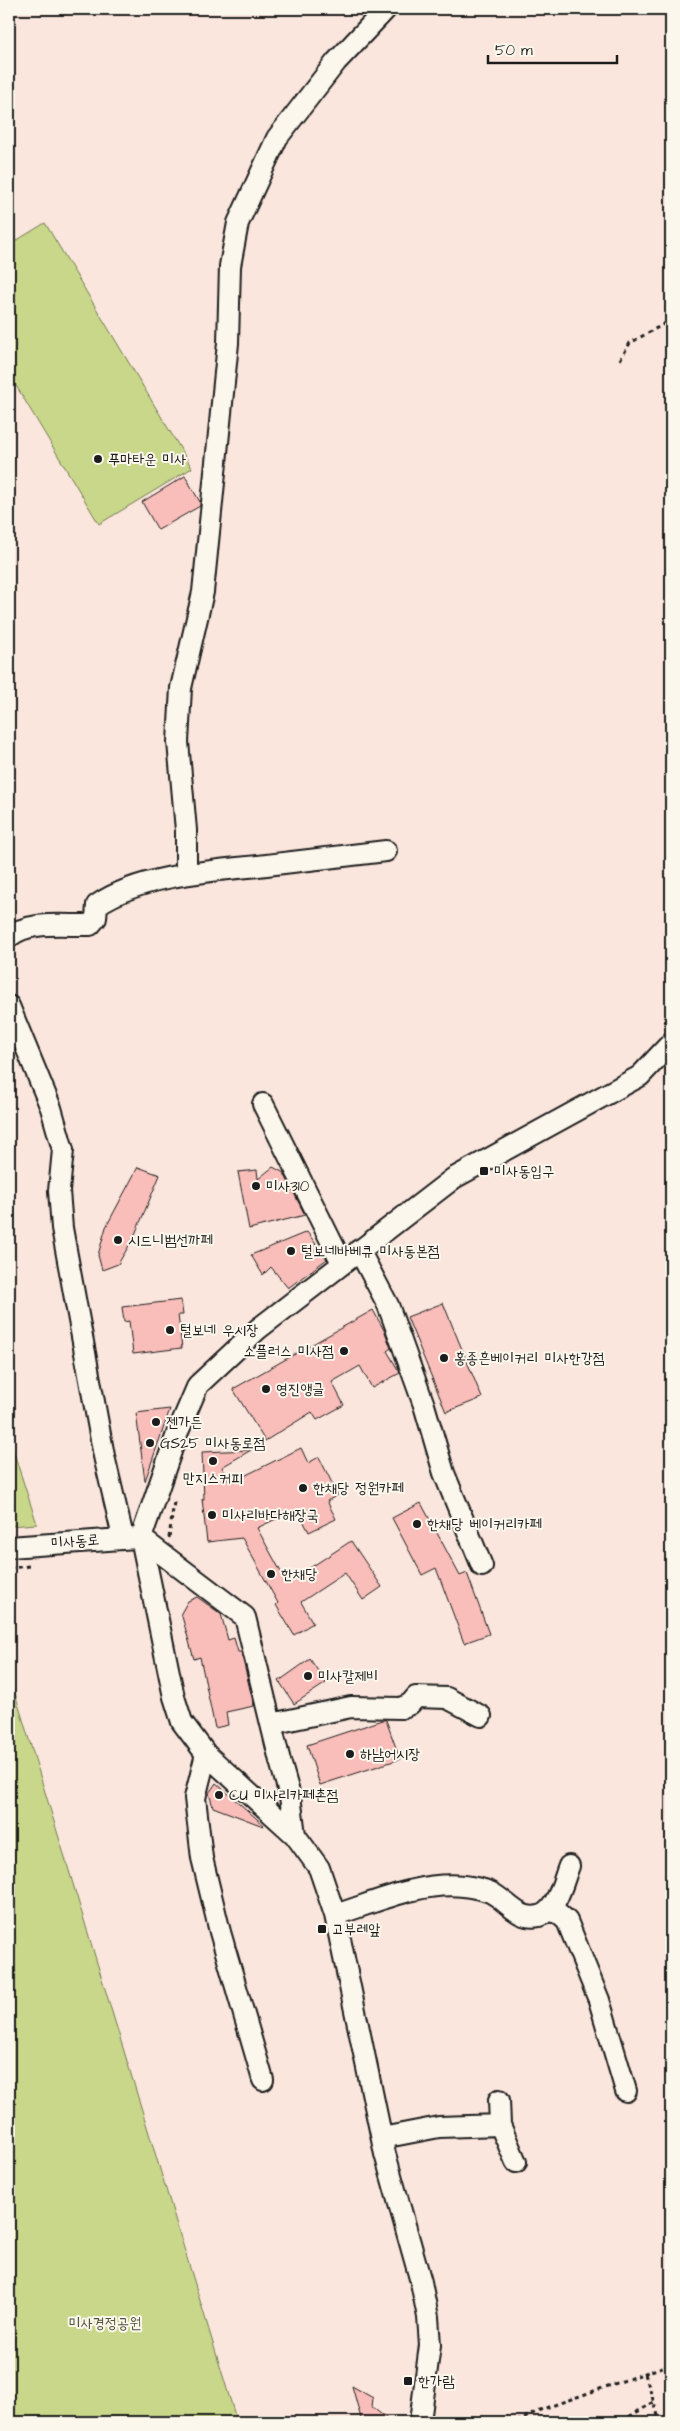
<svg xmlns="http://www.w3.org/2000/svg" width="680" height="2431" font-family="'Architects Daughter','Poor Story',sans-serif">
  <style>
    .green { fill: #c9d78a; stroke: #727a53 }
    .building { fill: #fabeba; stroke: #1c1c1c }
    .lines { fill: none; stroke-linecap: round; stroke-linejoin: round }
    .minor-casing { stroke: #1c1c1c; stroke-width: 24 }
    .path { stroke: #1c1c1c; stroke-width: 3; stroke-dasharray: 4 4; stroke-linecap: butt }
    .minor { stroke: #fbf7ec; stroke-width: 20 }
    .poi-dot { fill: #1c1c1c; stroke: #fbf7ec; stroke-width: 2 }
    .labels { text-anchor: middle; stroke-width: 4; stroke-linejoin: round; paint-order: stroke }
    .poi-label { font-size: 15px; fill: #1c1c1c; stroke: #fbf7ec; text-anchor: start }
    .street-label { font-size: 15px; fill: #1c1c1c; stroke: #fbf7ec }
    .park-label { font-size: 15px; fill: #50543d; stroke: #fbf7ec }
  </style>
  <rect width="100%" height="100%" fill="#fbe6dd"/>
  <filter id="ink" filterUnits="userSpaceOnUse"><feTurbulence type="fractalNoise" baseFrequency=".02" numOctaves="2"/><feDisplacementMap in="SourceGraphic" scale="10" xChannelSelector="R" yChannelSelector="G"/><feConvolveMatrix kernelMatrix="1 2 1 2 8 2 1 2 1" color-interpolation-filters="sRGB"/></filter>
  <g filter="url(#ink)">
    <path class="green" d="M 45,223 L 192,468 L 99,524 L 9,374 L 9,245 Z
      M 9,1438 L 37,1524 L 9,1526 Z
      M 9,1621 L 13,1687 L 237,2422 L 9,2422 Z"/>
    <path class="building" d="M 185,476 L 200,502 L 200,506 L 158,530 L 142,502 Z
      M 138,1167 L 160,1175 L 133,1239 L 118,1264 L 102,1270 L 98,1255 L 106,1227 Z
      M 273,1167 L 284,1173 L 305,1215 L 249,1229 L 238,1172 L 257,1170 L 258,1179 Z
      M 307,1232 L 327,1259 L 288,1288 L 271,1267 L 263,1275 L 251,1255 Z
      M 181,1300 L 183,1315 L 178,1315 L 182,1348 L 133,1354 L 129,1321 L 124,1322 L 122,1307 Z
      M 443,1303 L 482,1398 L 446,1412 L 407,1317 Z
      M 373,1310 L 385,1332 L 391,1348 L 387,1351 L 400,1373 L 372,1388 L 360,1366 L 332,1382 L 344,1405 L 317,1420 L 312,1412 L 265,1441 L 233,1389 Z
      M 170,1409 L 145,1481 L 136,1413 Z
      M 301,1448 L 308,1463 L 319,1457 L 338,1495 L 327,1501 L 336,1519 L 309,1532 L 297,1509 L 257,1528 L 287,1583 L 351,1541 L 382,1587 L 363,1600 L 345,1573 L 301,1602 L 313,1623 L 294,1635 L 276,1605 L 278,1603 L 242,1538 L 207,1542 L 202,1499 L 204,1499 L 202,1452 L 251,1450 L 222,1467 L 230,1483 Z
      M 421,1503 L 460,1576 L 467,1573 L 489,1634 L 464,1643 L 436,1568 L 422,1575 L 392,1518 Z
      M 197,1597 L 221,1614 L 228,1640 L 234,1638 L 238,1652 L 241,1652 L 254,1706 L 226,1712 L 228,1725 L 215,1728 L 200,1657 L 194,1659 L 181,1613 L 188,1601 Z
      M 310,1659 L 326,1683 L 294,1704 L 279,1681 Z
      M 383,1720 L 386,1720 L 400,1759 L 320,1785 L 307,1745 Z
      M 216,1783 L 264,1825 L 263,1826 L 213,1807 L 209,1793 Z
      M 352,2386 L 373,2398 L 372,2407 L 391,2422 L 362,2422 Z"/>
    <g class="lines">
      <g class="minor-casing">
        <path id="minor" d="M 186,874 L 186,830 L 178,742 L 181,688 L 203,592 L 228,343 L 230,266 L 238,223 L 277,138 L 336,62 L 386,9
          M 9,937 C 29,920 65,926 90,925 L 96,918 L 97,905 C 139,876 208,871 258,866 C 301,861 343,856 386,851
          M 9,1006 L 51,1108 L 63,1150 L 59,1191 L 62,1228 L 104,1456 L 123,1537
          M 263,1104 L 342,1263
          M 359,1250 L 388,1305 L 424,1405 L 444,1473 L 482,1566
          M 141,1538 L 245,1617 L 280,1761 L 290,1796 L 295,1835
          M 9,1547 L 136,1538
          M 271,1724 L 351,1707 L 401,1708 L 410,1704 L 416,1697 L 447,1698 L 481,1716
          M 206,1754 L 195,1798 L 202,1858 L 220,1932 L 263,2080
          M 549,1911 L 558,1913 L 567,1921 L 599,2000 L 626,2091
          M 335,1915 C 376,1902 421,1881 464,1886 C 472,1887 482,1889 490,1892 C 507,1900 518,1921 539,1916 C 557,1911 563,1881 569,1866
          M 499,2100 L 500,2125 L 516,2162
          M 382,2138 L 439,2127 L 500,2125
          M 420,2422 L 430,2345 L 428,2317 L 421,2282 L 385,2154 L 335,1915 L 319,1868 L 295,1835 L 206,1754 L 182,1722 L 174,1697 L 141,1538 L 177,1434 L 198,1385 L 258,1329 L 454,1178 L 640,1076 L 671,1043"/>
      </g>
      <path class="path" d="M 620,360 L 630,343 L 671,320
        M 169,1538 L 174,1502
        M 9,1568 L 29,1566
        M 645,2374 L 660,2422
        M 517,2422 L 540,2410 L 671,2364
        M 625,2422 L 625,2419 L 654,2402"/>
      <use href="#minor" class="minor"/>
    </g>
  </g>
  <g class="poi-dot">
    <circle cx="98" cy="459" r="5"/>
    <rect x="479" y="1166" width="10" height="10" rx="2.5"/>
    <circle cx="256" cy="1186" r="5"/>
    <circle cx="118" cy="1240" r="5"/>
    <circle cx="291" cy="1251" r="5"/>
    <circle cx="170" cy="1330" r="5"/>
    <circle cx="344" cy="1351" r="5"/>
    <circle cx="444" cy="1358" r="5"/>
    <circle cx="266" cy="1389" r="5"/>
    <circle cx="156" cy="1422" r="5"/>
    <circle cx="150" cy="1443" r="5"/>
    <circle cx="213" cy="1461" r="5"/>
    <circle cx="303" cy="1488" r="5"/>
    <circle cx="212" cy="1515" r="5"/>
    <circle cx="417" cy="1524" r="5"/>
    <circle cx="271" cy="1574" r="5"/>
    <circle cx="308" cy="1676" r="5"/>
    <circle cx="350" cy="1754" r="5"/>
    <circle cx="219" cy="1795" r="5"/>
    <rect x="317" y="1924" width="10" height="10" rx="2.5"/>
    <rect x="403" y="2376" width="10" height="10" rx="2.5"/>
  </g>
  <g class="labels">
    <g class="poi-label">
      <text x="108" y="464">푸마타운 미사</text>
      <text x="494" y="1176">미사동입구</text>
      <text x="266" y="1191">미사310</text>
      <text x="128" y="1245">시드니범선까페</text>
      <text x="301" y="1256">털보네바베큐 미사동본점</text>
      <text x="180" y="1335">털보네 우시장</text>
      <text x="334" y="1356" text-anchor="end">소플러스 미사점</text>
      <text x="454" y="1363">홍종흔베이커리 미사한강점</text>
      <text x="276" y="1394">영진앵글</text>
      <text x="166" y="1427">젠가든</text>
      <text x="160" y="1448">GS25 미사동로점</text>
      <text x="213" y="1483" text-anchor="middle">만지스커피</text>
      <text x="313" y="1493">한채당 정원카페</text>
      <text x="222" y="1520">미사리바다해장국</text>
      <text x="427" y="1529">한채당 베이커리카페</text>
      <text x="281" y="1579">한채당</text>
      <text x="318" y="1681">미사칼제비</text>
      <text x="360" y="1759">하남어시장</text>
      <text x="229" y="1800">CU 미사리카페촌점</text>
      <text x="332" y="1934">고부레앞</text>
      <text x="418" y="2386">한가람</text>
    </g>
    <g class="street-label">
      <text transform="translate(75 1541) rotate(-5)" y="5">미사동로</text>
    </g>
    <g class="park-label">
      <text x="105" y="2328">미사경정공원</text>
    </g>
  </g>
  <rect width="680" height="2431" fill="none" stroke="#fbf7ec" stroke-width="30"/>
  <rect x="15" y="15" width="650" height="2401" fill="none" stroke="#1c1c1c" stroke-width="2" filter="url(#ink)"/>
  <path d="M488 55v8h129v-8" fill="none" stroke="#1c1c1c" stroke-width="2.5"/>
  <text x="495" y="55" font-size="15" fill="#1c1c1c" stroke="#fbf7ec" stroke-width="4" paint-order="stroke">50 m</text>
</svg>
